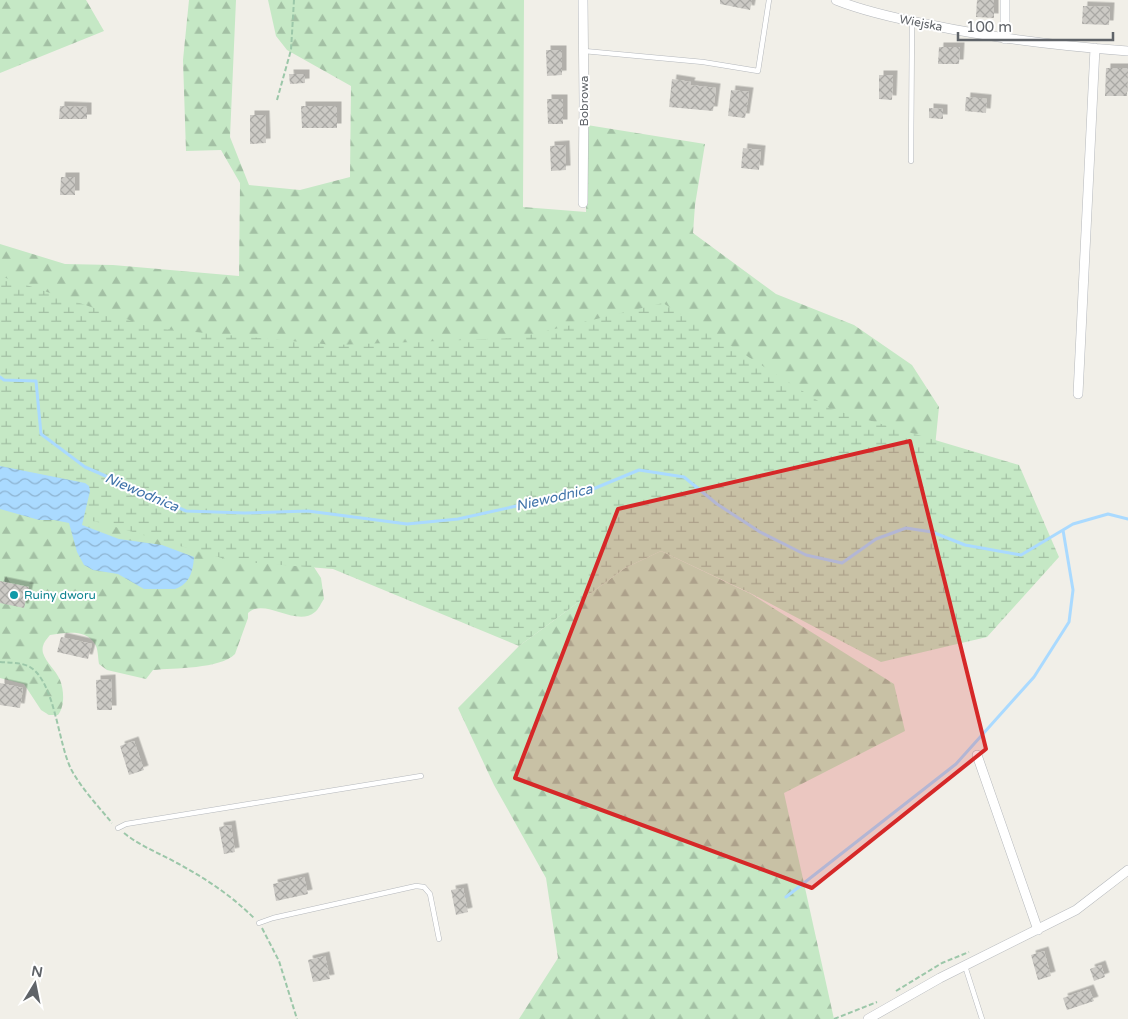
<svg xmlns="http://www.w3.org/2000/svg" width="1128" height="1019" font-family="'Varela Round',sans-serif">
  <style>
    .forest { fill: url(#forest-firs) }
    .wetland { fill: url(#wetland-marsh) }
    .water { fill: url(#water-waves) }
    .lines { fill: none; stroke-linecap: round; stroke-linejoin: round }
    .stream { stroke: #aadaff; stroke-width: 3 }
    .building { fill: url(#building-cross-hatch); filter: url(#shadow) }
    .service-casing { stroke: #b5b8bc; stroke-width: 5.5 }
    .minor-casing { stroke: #b5b8bc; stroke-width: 10 }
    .path { stroke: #9cc7a9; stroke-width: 2; stroke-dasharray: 5 2.5; stroke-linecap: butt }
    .service { stroke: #fff; stroke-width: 4.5 }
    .minor { stroke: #fff; stroke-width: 9 }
    .marked { fill: #d62828; fill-opacity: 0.2; stroke: #d62828; stroke-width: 4; stroke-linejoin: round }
    .culture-dot { fill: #0f9aa8; stroke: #fff; stroke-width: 2 }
    .labels { text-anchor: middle; stroke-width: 4; stroke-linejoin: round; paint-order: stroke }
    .street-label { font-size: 12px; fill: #5f6368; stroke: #fff }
    .culture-label { font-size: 12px; fill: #0d838f; stroke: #fff; text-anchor: start }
    .water-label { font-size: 14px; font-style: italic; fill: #4174aa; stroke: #fff }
  </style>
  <defs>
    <pattern id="forest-firs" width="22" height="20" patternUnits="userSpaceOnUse" patternTransform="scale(1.25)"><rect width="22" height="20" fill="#c5e8c5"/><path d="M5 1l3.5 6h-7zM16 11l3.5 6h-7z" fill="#a3c0a4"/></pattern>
    <pattern id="wetland-marsh" width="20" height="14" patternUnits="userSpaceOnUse" patternTransform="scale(1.25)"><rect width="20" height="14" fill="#c5e8c5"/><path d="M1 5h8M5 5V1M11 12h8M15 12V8" fill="none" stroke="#a3c0a4"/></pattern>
    <pattern id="water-waves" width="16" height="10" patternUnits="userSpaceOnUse" patternTransform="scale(1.25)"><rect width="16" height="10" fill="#aadaff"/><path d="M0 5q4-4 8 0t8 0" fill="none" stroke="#8eb4d2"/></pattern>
    <pattern id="building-cross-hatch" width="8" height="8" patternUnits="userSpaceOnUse" patternTransform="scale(1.25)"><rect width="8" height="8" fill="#cccac5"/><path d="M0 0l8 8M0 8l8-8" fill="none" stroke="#a9a8a4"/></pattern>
    <filter id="shadow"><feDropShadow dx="4.5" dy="-4.5" stdDeviation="0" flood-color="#0004"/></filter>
  </defs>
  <rect width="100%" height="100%" fill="#f1efe8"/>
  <path class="forest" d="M 0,0 L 86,0 L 104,31 L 0,73 Z
    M 189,0 L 236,0 L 230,137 L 249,185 L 300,190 L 350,177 L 351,86 L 287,50 L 276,36 L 268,0 L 524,0 L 523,207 L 586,212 L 587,125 L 705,144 L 695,205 L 693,233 L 776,294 L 854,325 L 912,365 L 939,407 L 934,457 L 534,376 L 0,337 L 0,244 L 65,264 L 113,265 L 239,276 L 240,183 L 221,150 L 186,151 L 183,60 Z
    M 0,452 L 310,561 L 321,578 L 324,599 C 321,603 319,609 315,612 C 296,628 265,597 248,613 L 248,618 L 235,654 C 220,669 174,668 153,670 L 146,679 L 107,670 L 99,664 C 98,658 98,648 95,644 C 85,628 65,633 50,635 C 46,640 41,645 43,653 C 46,663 56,670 60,680 C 64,690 65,706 58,715 L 49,715 L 41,710 L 24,684 L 0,678 Z
    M 661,551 L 751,594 L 894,684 L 905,731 L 784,793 L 834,1019 L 519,1019 L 558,958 L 546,878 L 494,785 L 458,708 L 519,646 L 625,568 Z"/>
  <path class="wetland" d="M 0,276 L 153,328 L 334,345 L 517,338 L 663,303 L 831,409 L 1019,465 L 1059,557 L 987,637 L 881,662 L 750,593 L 661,551 L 625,568 L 519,646 L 333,569 L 232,561 L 102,523 L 0,502 Z"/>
  <path class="water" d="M 0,466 L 85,483 L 89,486 L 90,491 L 82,525 L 119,539 L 162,545 L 194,557 C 193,571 190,584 175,589 L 144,589 L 118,574 L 93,570 L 84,565 L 77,552 L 69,523 L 54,520 L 39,520 L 0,509 Z"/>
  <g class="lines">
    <path class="stream" d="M 0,377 L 4,380 L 36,381 L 41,434 L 85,467 L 186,511 L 245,513 L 308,511 L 407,524 L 458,519 L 593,489 L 639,470 L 684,477 L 717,504 L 760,532 L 806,555 L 842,563 L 876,539 L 906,528 L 932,532 L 965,545 L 1021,555 L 1073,524 L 1108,514 L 1128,519
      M 786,897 L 956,764 L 1034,677 L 1069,622 L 1073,590 L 1063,530"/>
  </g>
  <path class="building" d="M 720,0 L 752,0 L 750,10 L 720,4 Z
    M 977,0 L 994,0 L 994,18 L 976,17 Z
    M 1083,6 L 1110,7 L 1109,25 L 1082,24 Z
    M 939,47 L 960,47 L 959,64 L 938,64 Z
    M 546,50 L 562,50 L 562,75 L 547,76 Z
    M 1106,68 L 1128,68 L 1127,96 L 1105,96 Z
    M 289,74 L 305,74 L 305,83 L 290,84 Z
    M 879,75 L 893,75 L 892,100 L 879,99 Z
    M 672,79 L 691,82 L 690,85 L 716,88 L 713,111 L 669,107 Z
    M 731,90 L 749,92 L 745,118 L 728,116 Z
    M 966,97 L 987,99 L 986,113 L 965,111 Z
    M 547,99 L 563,99 L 563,124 L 548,124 Z
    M 60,106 L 87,107 L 87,119 L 59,119 Z
    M 301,106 L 337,106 L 337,128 L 302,128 Z
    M 929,108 L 943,109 L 943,119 L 929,118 Z
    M 250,115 L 265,115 L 266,143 L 250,144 Z
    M 565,145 L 566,170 L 551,171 L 550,146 Z
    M 743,148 L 761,150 L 759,170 L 741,168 Z
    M 61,177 L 75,177 L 75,195 L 60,195 Z
    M 0,581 L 29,587 L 24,608 L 0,603 Z
    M 61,637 L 92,644 L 88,659 L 57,652 Z
    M 111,679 L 112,710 L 97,710 L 96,680 Z
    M 0,683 L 23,688 L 20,708 L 0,705 Z
    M 134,741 L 144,770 L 129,775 L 120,746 Z
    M 231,825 L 235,852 L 224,854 L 219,827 Z
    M 304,877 L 308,894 L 276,901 L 273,884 Z
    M 463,888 L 468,912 L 456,915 L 451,890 Z
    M 1044,951 L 1051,976 L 1038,980 L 1031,955 Z
    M 325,956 L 330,979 L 313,982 L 308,960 Z
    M 1101,965 L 1105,977 L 1094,981 L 1090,969 Z
    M 1089,989 L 1094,1001 L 1067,1010 L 1063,998 Z"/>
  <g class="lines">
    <g class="service-casing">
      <path id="service" d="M 584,51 L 703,62 L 758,71 L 769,0
        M 911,161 L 912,21
        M 118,828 L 126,824 L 421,776
        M 259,923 L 273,918 L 416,886 L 424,887 L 430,894 L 439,939
        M 965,966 L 982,1019"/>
    </g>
    <g class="minor-casing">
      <path id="minor" d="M 836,0 C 866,12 899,19 931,25 C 998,39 1061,46 1128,51
        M 1005,39 L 1005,0
        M 583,203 L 584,102 L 583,0
        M 1078,394 L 1095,48
        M 977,755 L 1038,930
        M 868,1019 L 940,978 L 1076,910 L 1128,870"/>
    </g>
    <path class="path" d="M 277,100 L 291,50 L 294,0
      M 0,662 C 10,663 21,662 30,667 C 55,682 58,743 71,769 C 81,788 98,806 112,823
      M 124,833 C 140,846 159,853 177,863 C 205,878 232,896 255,919
      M 262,928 L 279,961 L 297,1019
      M 896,991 L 942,963 L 969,952
      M 834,1019 L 877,1002"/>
    <use href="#service" class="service"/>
    <use href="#minor" class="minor"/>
  </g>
  <path class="marked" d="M 910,441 L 986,749 L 812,888 L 515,778 L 618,509 Z"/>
  <circle class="culture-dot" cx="14" cy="595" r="5"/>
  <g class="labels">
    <g class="street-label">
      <text transform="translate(921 23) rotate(11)" y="4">Wiejska</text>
      <text transform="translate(584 101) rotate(-90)" y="4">Bobrowa</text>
    </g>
    <g class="culture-label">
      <text x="24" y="599">Ruiny dworu</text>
    </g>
    <g class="water-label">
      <text transform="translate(142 492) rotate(23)" y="5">Niewodnica</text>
      <text transform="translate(554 497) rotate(-13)" y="5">Niewodnica</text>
    </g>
  </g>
  <g transform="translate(35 984) rotate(10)" stroke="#ffffff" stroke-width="4" paint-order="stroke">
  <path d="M0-4L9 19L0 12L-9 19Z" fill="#5f6368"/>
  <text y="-8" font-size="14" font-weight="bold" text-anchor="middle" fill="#5f6368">N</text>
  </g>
  <path d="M958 32v8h155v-8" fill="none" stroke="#5f6368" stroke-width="2.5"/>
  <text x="966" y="32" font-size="15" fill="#5f6368" stroke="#ffffff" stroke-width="4" paint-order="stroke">100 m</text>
</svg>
